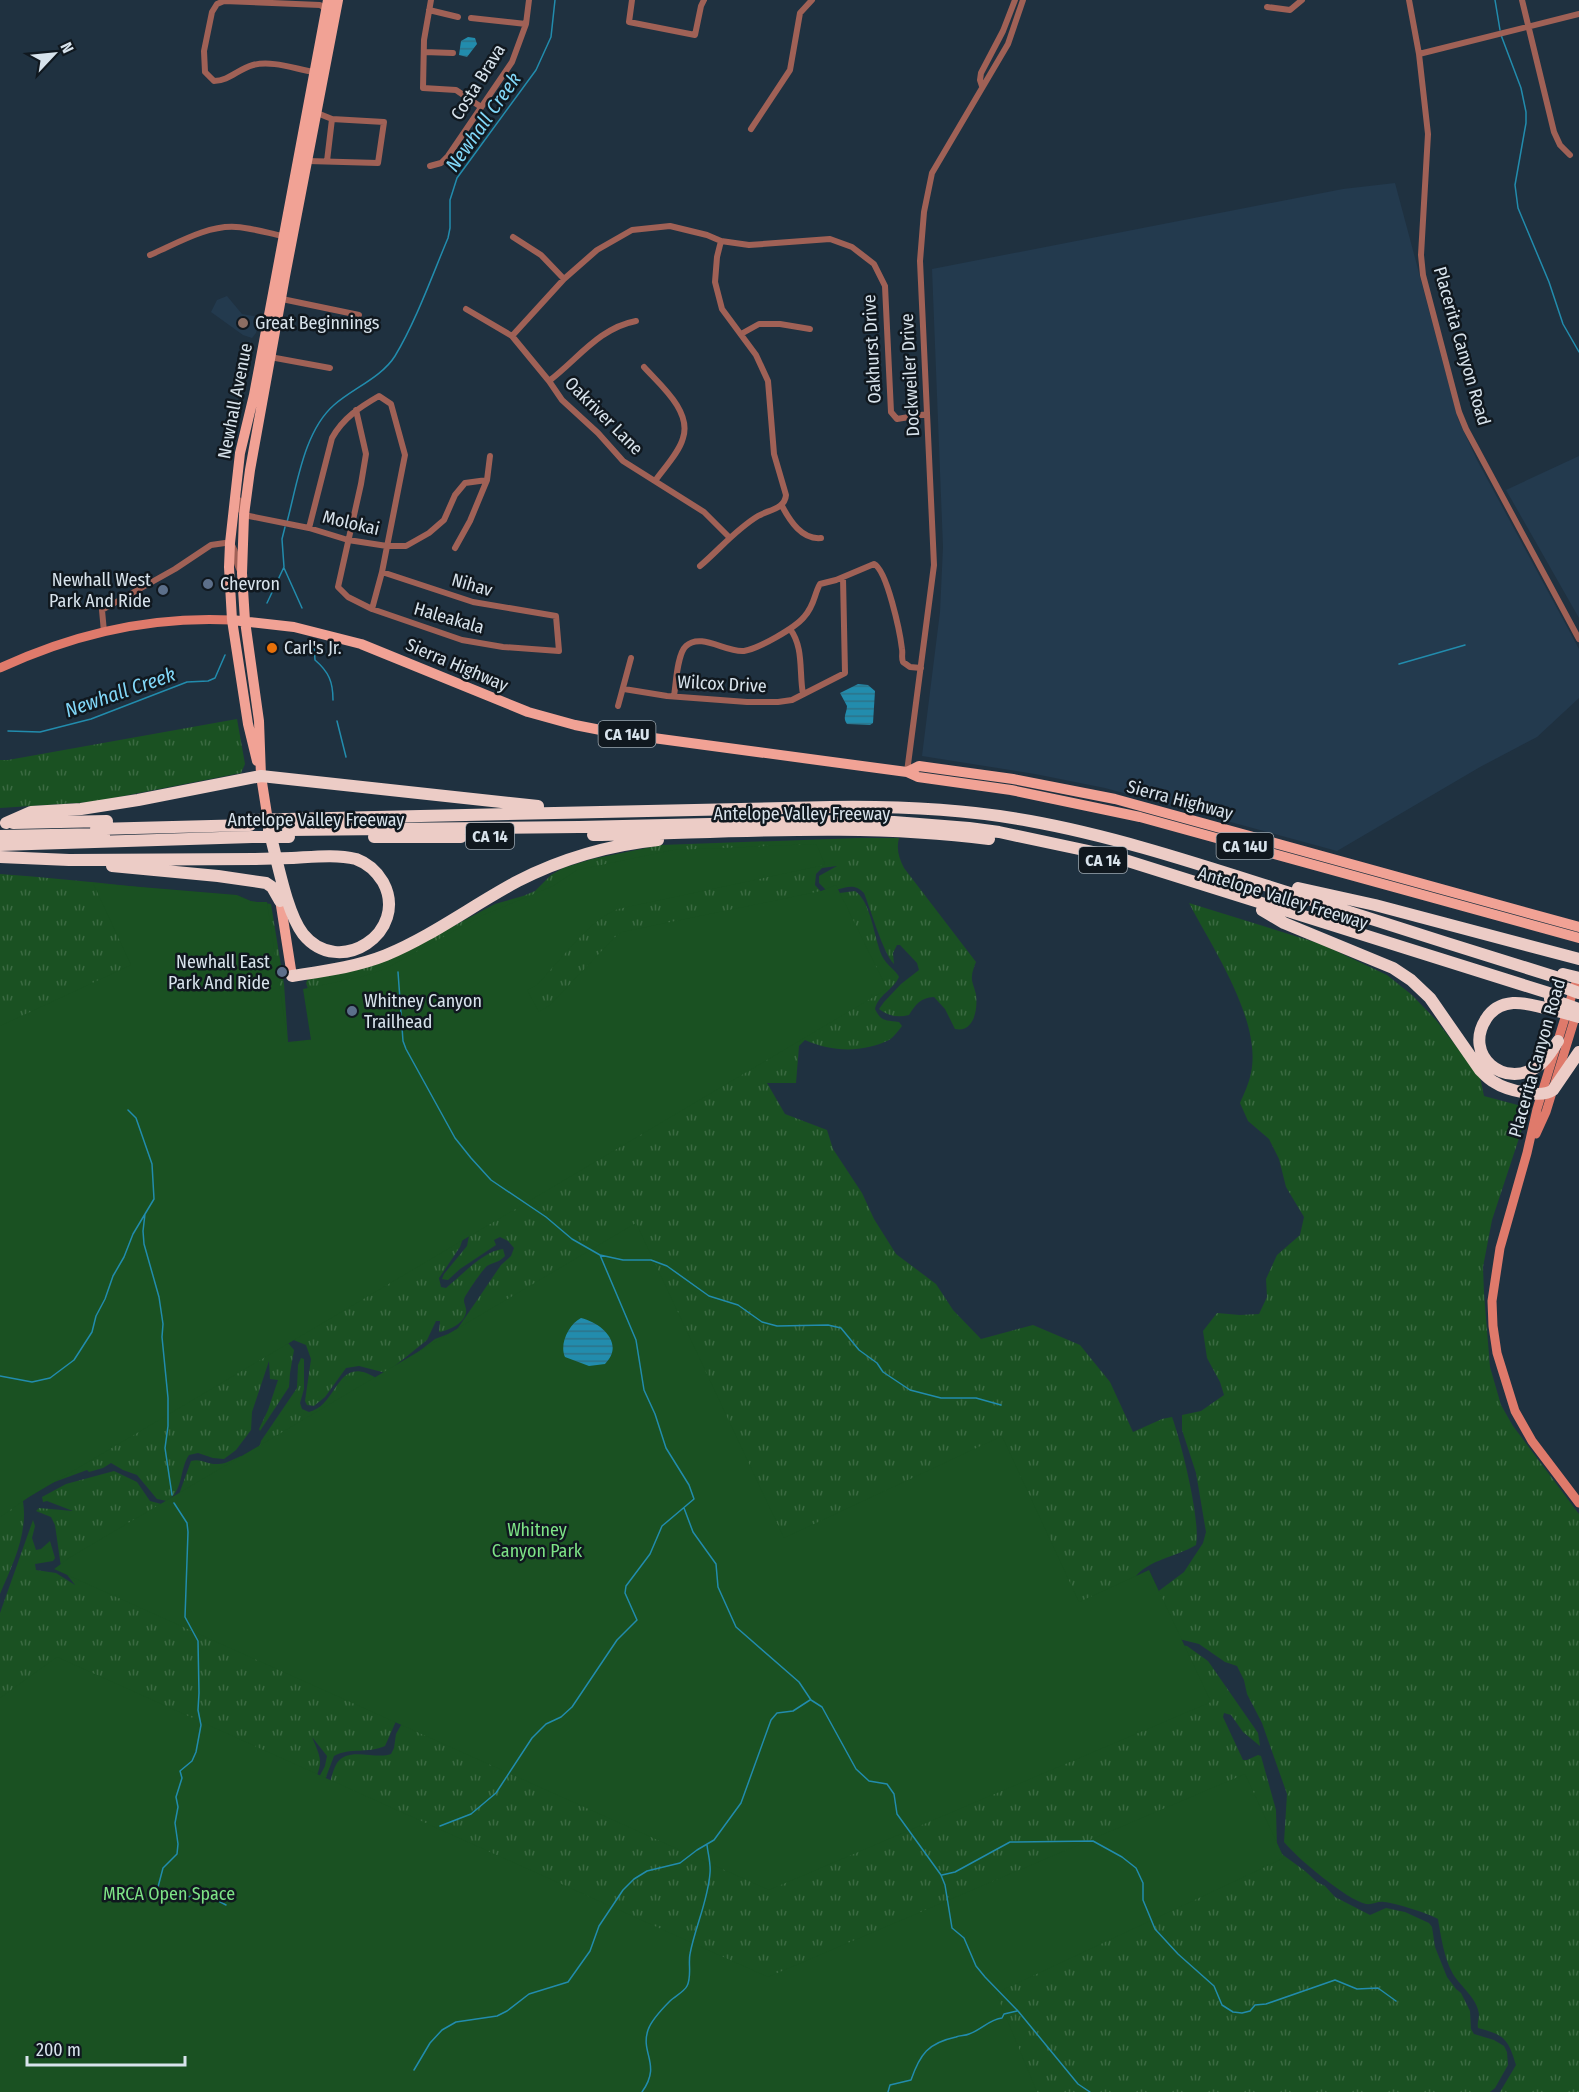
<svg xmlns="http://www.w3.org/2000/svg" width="1579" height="2092" font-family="'Fira Sans Condensed',sans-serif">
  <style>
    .built { fill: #233a4e }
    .grass { fill: url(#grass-tufts) }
    .park { fill: #1a5122 }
    .water { fill: url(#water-rules) }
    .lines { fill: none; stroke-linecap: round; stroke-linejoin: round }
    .stream { stroke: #228cad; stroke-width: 1.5 }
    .street { stroke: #a06156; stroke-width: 6 }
    .secondary { stroke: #df7a6b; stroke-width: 9 }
    .primary { stroke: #f1a295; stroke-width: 10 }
    .highway { stroke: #ecccc6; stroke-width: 12 }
    .highway-bridge { stroke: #ecccc6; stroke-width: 12 }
    .education-dot { fill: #8d6e63; stroke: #10181f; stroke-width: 2 }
    .service-dot { fill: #5c6f8a; stroke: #10181f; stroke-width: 2 }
    .food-dot { fill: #e8710a; stroke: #10181f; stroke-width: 2 }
    .labels { text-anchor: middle; stroke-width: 5; stroke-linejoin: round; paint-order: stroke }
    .shield { fill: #10181f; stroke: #9ca6ae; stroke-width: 1.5 }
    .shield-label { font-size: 16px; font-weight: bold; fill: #d8e3ec }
    .street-label { font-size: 18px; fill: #d8e3ec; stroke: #10181f }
    .poi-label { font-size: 18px; fill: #d8e3ec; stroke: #10181f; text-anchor: start }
    .park-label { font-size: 18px; fill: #7de386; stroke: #10181f }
    .water-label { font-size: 20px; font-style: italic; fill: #81d7f8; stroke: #10181f }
  </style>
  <defs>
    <pattern id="grass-tufts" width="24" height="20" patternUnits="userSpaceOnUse" patternTransform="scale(1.5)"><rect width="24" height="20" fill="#1a5122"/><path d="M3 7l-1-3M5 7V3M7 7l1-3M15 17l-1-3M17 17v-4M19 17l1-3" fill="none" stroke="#3b6a42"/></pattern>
    <pattern id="water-rules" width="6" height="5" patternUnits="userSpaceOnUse" patternTransform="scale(1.5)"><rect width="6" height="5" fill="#228cad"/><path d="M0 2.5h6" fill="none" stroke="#2d7389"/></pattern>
  </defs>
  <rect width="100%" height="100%" fill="#1f3140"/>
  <path class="built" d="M 1395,183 L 1458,419 L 1477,460 L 1579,649 L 1579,698 L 1537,737 L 1480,767 L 1337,851 L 1105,788 L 1035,774 L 922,756 L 940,612 L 943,547 L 932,269 L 1343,189 Z
    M 227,296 L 242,314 L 259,317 L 256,333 L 252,338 L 243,335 L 211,312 L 217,300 Z
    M 1579,456 L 1579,618 L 1506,490 Z"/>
  <path class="grass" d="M 237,719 L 245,764 L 241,773 L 93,802 L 0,808 L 0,760 L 8,760 Z
    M 859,838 L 899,838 C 896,849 899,858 904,868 L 976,962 C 974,967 972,972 972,976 C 971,982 975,988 976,995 C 978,1009 974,1033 955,1029 L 945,1009 L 934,997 C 920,998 916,1004 909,1015 C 898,1018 888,1016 879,1009 L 884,1002 L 901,984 L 919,970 L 917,963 L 900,945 L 897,945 L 893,953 L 894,964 C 883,953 871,910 864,893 C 852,880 841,891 827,891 L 819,883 L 819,876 L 837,866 L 822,868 L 816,874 L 815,885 L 824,895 L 855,891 C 871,901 874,938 882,956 C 887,966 896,970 899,977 C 893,990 878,995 875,1009 C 881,1022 886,1020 899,1022 L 902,1026 C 898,1031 894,1037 889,1040 C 862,1053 832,1052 805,1040 L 799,1046 L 796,1083 L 767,1083 L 785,1114 L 827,1130 L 833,1149 L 862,1193 L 874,1219 L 896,1254 L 936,1284 L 953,1310 L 981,1339 L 1033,1325 L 1080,1345 L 1110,1382 L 1133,1432 L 1162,1419 L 1172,1417 C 1181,1441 1201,1521 1196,1545 C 1175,1558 1142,1560 1131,1584 L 1160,1642 L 1187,1646 L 1208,1661 L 1258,1733 L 1260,1746 L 1243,1732 L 1231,1715 L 1224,1713 L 1223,1717 L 1243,1760 L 1247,1760 L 1258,1755 L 1261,1756 L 1276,1810 L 1277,1848 L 1279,1852 L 1305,1871 L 1317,1882 L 1325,1886 L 1335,1897 L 1370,1915 L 1386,1908 L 1405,1912 L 1429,1923 L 1432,1927 L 1435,1947 L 1447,1977 L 1456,1989 L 1461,1993 L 1470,2011 L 1471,2029 L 1474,2034 L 1494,2040 L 1504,2046 L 1507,2052 L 1508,2065 L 1495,2088 L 1490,2092 L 272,2092 L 327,1790 C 331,1782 332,1771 337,1763 C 348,1746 376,1760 391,1754 L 394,1748 L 396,1734 L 409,1711 L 259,1448 L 261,1441 L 297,1388 L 298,1365 L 301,1358 L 304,1359 L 304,1389 L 300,1403 L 302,1409 L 309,1412 C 339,1405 336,1353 376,1378 L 413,1356 L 435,1339 L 456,1331 L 501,1265 L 511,1256 L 514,1248 L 508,1241 L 500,1237 L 494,1240 L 496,1245 L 460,1269 L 448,1280 L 442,1279 L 444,1274 L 467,1246 L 472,1221 L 308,989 L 306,983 L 308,979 L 416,946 L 495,904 L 523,896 L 535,891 L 551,875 L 563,868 L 592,859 L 661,845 Z
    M 0,874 C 91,881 181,891 271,904 L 284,984 L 288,1042 L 317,1039 L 274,1326 L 294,1350 L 290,1373 L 289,1387 L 260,1431 L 259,1429 L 268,1410 L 278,1380 L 270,1379 L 269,1361 L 252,1412 L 251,1430 L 236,1450 L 224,1459 L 213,1458 L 198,1453 L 189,1455 C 179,1470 184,1490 167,1501 L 157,1499 L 137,1475 L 123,1470 L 111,1463 L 103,1468 L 89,1472 L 87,1470 L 30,1491 L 21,1492 C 31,1528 14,1561 0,1594 Z
    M 1189,903 L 1321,944 L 1387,975 L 1412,995 L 1436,1020 L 1480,1077 L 1484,1096 L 1529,1108 L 1492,1220 L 1483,1267 L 1484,1293 L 1490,1367 L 1501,1405 L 1513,1426 L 1579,1514 L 1579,2092 L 1500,2092 L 1516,2065 C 1508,2038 1504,2035 1478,2028 C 1477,2023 1479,2019 1479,2014 C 1477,1998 1461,1987 1453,1974 C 1444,1958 1441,1937 1438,1919 C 1427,1913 1396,1903 1384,1902 C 1378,1901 1372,1905 1366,1904 C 1347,1900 1297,1858 1284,1842 L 1287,1794 L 1262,1723 L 1247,1694 L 1244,1680 L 1237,1666 L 1225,1662 L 1199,1644 L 1163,1635 L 1156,1593 L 1184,1572 L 1203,1543 L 1206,1532 L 1196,1473 L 1182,1430 L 1182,1415 L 1201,1411 L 1224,1395 L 1220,1382 L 1207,1358 L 1203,1331 L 1217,1313 L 1240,1315 L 1259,1314 L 1267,1297 L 1266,1279 L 1277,1255 L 1300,1235 L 1304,1217 L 1286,1187 L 1279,1159 L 1269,1139 L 1248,1121 L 1240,1103 C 1244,1094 1249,1083 1251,1073 C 1262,1021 1213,949 1189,903 Z
    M 466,1230 L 460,1247 L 439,1278 L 441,1287 L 446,1288 C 461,1276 483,1251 503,1249 L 505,1256 C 498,1264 490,1262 485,1268 C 479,1275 471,1287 466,1295 C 462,1301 465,1303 466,1309 C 468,1321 450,1331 439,1332 L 440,1321 L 436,1321 L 427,1340 L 386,1373 L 359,1366 L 346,1368 L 325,1397 L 314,1406 L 307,1405 L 305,1401 L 311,1359 L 306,1345 L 291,1339 Z
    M 241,1456 L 240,1461 L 397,1719 L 385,1746 C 368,1754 350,1747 334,1756 L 320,1793 L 315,1785 L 325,1766 L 327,1756 L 312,1737 C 322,1761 323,1761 313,1785 L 0,2092 L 0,1613 L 33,1520 L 35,1526 L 32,1538 L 36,1550 L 41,1549 L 50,1541 L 55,1558 L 53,1561 L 35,1564 L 36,1570 L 56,1573 L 75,1585 L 61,1567 L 55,1525 L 51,1517 L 36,1511 L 39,1508 L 73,1511 L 47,1501 L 43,1502 L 42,1497 L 66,1484 L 114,1471 L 137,1482 L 150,1501 L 165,1505 L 177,1500 L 191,1461 C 200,1458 207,1464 216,1464 C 225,1465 233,1459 241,1456 Z"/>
  <path class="park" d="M 816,844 L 825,864 L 820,866 L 618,909 C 590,919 559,962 537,985 L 527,990 L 539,1012 L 550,1005 L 615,937 L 622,932 L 821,891 L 836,885 L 887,989 L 29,1497 L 0,1517 L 0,1026 L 131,965 L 93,883 L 237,895 L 253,902 L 267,902 L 288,1043 L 311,1040 L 303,989 L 361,977 L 385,969 L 481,916 L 553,886 L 577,870 L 673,850 Z
    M 636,1223 L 784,1538 L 1002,1436 L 1079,1602 L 1149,1570 L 1211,1702 L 769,1890 L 54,1569 L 69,1558 Z
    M 57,1657 L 768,1977 L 1245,1774 L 1284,1858 L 996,1993 L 1037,2092 L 0,2092 L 0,1698 Z"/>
  <path class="water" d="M 468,37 L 475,38 L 477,44 L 467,57 L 459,55 L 461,41 Z
    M 858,684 L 868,685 L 875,691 L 873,723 L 870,725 L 847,724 C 842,717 847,713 847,706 L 840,693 Z
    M 581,1318 C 602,1323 625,1344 605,1364 L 589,1366 L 565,1357 C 559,1344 569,1324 581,1318 Z"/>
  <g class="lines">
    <path class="stream" d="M 1495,0 L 1500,30
      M 1501,35 L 1521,88 L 1526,112 L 1526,123 L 1515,185 L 1518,208 L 1549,282 L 1563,324 L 1579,352
      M 287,522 C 297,485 304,431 334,405 C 352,389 382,377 395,356 C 416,321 432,276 448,238 L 450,228 L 450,200 L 457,178 L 536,70 L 551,37 L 555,0
      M 284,568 L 302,608
      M 267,603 L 284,567 L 282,539 L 285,527
      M 314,645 L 315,660 C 329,672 333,682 333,700
      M 1399,664 L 1465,645
      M 337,721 L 346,757
      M 8,731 L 40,732 L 91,719 L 187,682 L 208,681 L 215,678 L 225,655
      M 398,972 L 403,1041 L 406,1049 L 455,1138 L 471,1158 L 491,1180 L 546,1217 L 572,1239 L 600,1255 L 636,1340 L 644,1390 L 655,1414 L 666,1448 L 689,1485 L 694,1499 L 662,1526 L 650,1554 L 626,1586 L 625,1593 L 637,1620 L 617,1640 L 572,1707 L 561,1717 L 546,1724 L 532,1738 L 496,1793 L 471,1814 L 440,1826
      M 145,1214 L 143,1231 L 144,1244 L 159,1297 L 163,1324 L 162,1337 L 168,1398 L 168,1426 L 165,1448 L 172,1495
      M 600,1255 L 623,1260 L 651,1260 L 667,1266 L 709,1296 L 738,1305 L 762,1322 L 777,1326 L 828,1325 L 841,1328 L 859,1350 L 877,1363 L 883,1372 L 910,1390 L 941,1398 L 976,1398 L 1001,1405
      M 0,1376 L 32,1382 L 50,1378 L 74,1360 L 92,1332 L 96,1316 L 105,1299 L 113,1276 L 124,1257 L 133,1234 L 154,1199 L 152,1164 L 136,1118 L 128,1110
      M 174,1503 L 187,1523 L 188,1532 L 185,1617 L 198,1641 L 199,1693 L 198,1710 L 201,1725 L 196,1752 L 192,1761 L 180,1771 L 182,1778 L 176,1797 L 178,1807 L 175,1823 L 178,1844 L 177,1854 L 163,1868 L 158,1887 L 159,1892 L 165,1898 L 176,1899 L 198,1895 L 209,1896 L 226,1905
      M 684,1508 L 693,1532 L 716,1564 L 718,1587 L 736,1627 L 799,1682 L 811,1700 L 822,1707 L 856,1769 L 869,1781 L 887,1784 L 894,1794 L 897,1814 L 941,1875 L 945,1885 L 952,1928 L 964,1938 L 976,1966 L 985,1977 L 1018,2011 L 1078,2084 L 1090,2092
      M 942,1875 L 955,1872 L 1010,1842 L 1093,1841 L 1122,1857 L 1136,1868 L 1143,1883 L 1143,1900 L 1155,1929 L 1178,1954 L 1214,1986 L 1222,2005 L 1233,2012 L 1242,2013 L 1250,2011 L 1255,2005 L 1266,2004 L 1335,1980 L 1357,1989 L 1378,1988 L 1396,2001
      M 414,2070 L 430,2043 L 442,2030 L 456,2022 L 497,2016 L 507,2011 L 529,1994 L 568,1982 L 590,1951 L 599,1926 L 623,1890 L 634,1879 L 647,1871 L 680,1863 L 697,1850 L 714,1840 L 741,1803 L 771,1720 L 777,1713 L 793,1711 L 810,1700
      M 642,2092 C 662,2064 640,2054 648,2030 C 651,2021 663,2008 670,2001 C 675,1996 684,1992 687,1986 C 692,1977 688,1963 690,1954 C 695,1927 708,1901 710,1873 C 711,1864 708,1854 707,1845
      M 888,2092 L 890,2085 L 911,2080 C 920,2054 928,2043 956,2037 C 960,2035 965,2036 969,2034 C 981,2030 990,2019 1002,2018 L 1004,2014 L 1017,2011"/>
    <path class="street" d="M 431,0 L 424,40 L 423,88 L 456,90 L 481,107
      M 632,0 L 629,22 L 695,35 L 701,6 L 704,0
      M 1409,0 L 1419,54 L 1428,134 L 1421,255 L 1423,275 L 1459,412 L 1466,429 L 1579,639
      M 1522,0 L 1554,132 L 1560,145 L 1570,155
      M 1267,7 L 1290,10 L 1302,0
      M 429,10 L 458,17
      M 471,18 L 526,24
      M 424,52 L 453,53
      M 1419,54 L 1579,14
      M 314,72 C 295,69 272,60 253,65 C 238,69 229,81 214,81 L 205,72 L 204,51 L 212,12 L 217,4 L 224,1 L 320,5 L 328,10
      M 982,86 L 980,80 L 981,73 L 1003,31 L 1015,0
      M 751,129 L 790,70 L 800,13 L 812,0
      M 308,161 L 378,163 L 384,122 L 332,119 L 317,113
      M 327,161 L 332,119
      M 430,166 L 441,163 L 448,156 L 512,62 L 526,24 L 529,0
      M 513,237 L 541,255 L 564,279
      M 150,255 C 176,244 207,225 236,227 C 252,228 268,233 283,236
      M 282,299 L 359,315
      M 466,309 L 512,336 L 549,381 L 562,400 L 598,433 L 623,461 L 704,512 L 729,537
      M 741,334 L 759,324 L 780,324 L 810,329
      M 512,336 L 564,279 L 597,250 L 632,230 L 670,226 L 707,235 L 721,241 L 749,245 L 830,239 L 852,247 L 874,264 L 885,286 L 891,412 L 897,419 L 927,414
      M 270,357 L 330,368
      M 644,367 C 660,385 692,411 683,438 C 679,453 664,468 655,481
      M 549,381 C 578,359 599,328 636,321
      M 356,410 L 366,454 L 361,484 L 338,587 L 348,597 L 372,609 L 462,640 L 503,647 L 559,651 L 556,616 L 473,602 L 382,572
      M 239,500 L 238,506 L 244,515 L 309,528 L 348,540 L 387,546 L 406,546 L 429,533 L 444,520 L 455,495 L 465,483 L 487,480
      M 782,506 C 790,521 802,540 821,538
      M 309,528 L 332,438 C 343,418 360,407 379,396 L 391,404 L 405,455 L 382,572 L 372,609
      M 230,543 C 239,552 233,562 241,572
      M 455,548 L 470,521 L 487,480 L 490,456
      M 700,566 C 720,549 735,530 758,516 C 768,510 785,509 786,495 L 774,454 L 768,381 L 756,355 L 722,309 L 715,282 L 717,257 L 721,241
      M 790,629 C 804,647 799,673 803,694
      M 104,632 L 102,610 L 175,569 L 211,545 L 232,542
      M 624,689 L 667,696 L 747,702 L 778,702 L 792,700 L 845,673 L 843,578
      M 674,696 C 676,684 677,654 686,646 C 701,632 726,653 744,651 C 758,649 795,628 804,617 C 815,605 814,594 820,584 L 836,580 L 874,564 C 887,570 900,632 902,649 C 903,654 901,657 903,662 L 910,667 L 921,668
      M 618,706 L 631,658
      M 907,772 L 934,565 L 920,261 L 924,212 L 932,173 L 1008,44 L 1023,0"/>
    <path class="secondary" d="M 0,668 C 73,634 152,616 232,620
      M 1575,985 L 1537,1109 L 1527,1153 L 1500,1248 L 1492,1301 L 1493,1326 L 1497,1353 L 1515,1411 L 1532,1441 L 1579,1503
      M 1536,1134 L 1546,1112 L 1577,1011"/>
    <path class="primary" d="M 232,620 L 294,627 L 361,644 L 528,712 L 575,725 L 616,733 L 907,772 L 918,777 L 1011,790 L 1140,817 L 1579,938
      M 257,761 L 248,724 L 232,620 L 229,567 L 230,543 L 240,453 L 254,395 L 328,0
      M 907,772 L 919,766 L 1013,779 L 1115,799 L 1579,927
      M 269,827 L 261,776 L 259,721 L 245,621 L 242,573 L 244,515 L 250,470 L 285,276 L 338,0
      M 279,893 L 292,976"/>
    <path class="highway" d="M 286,819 L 831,807 C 897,806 965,809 1030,821 C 1119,837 1207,867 1293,894 C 1383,923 1472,951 1562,979
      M 6,823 L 31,812 L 81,809 L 138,800 L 261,776 L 538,806
      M 13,823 L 107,821
      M 96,829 L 250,825
      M 269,830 C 277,858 286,912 303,934 C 339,979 410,932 383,882 C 377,872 367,863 356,859 C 336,854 312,857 292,858
      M 288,830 L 579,827 L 843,821 L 894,822 L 969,828 L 999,832 L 1112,856 L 1552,994
      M 593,835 C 725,833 858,822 989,839
      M 0,836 L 104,834
      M 374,837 L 461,837
      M 0,845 L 252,837
      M 0,857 L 69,860 L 255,859
      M 112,866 L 218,876 L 266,883 L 272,887 L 280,901
      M 1298,888 L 1375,905 L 1579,959
      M 1262,910 L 1284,923 L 1393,968 L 1411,980 L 1430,998 L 1480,1070 C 1484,1074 1488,1079 1494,1082 C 1506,1090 1541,1099 1553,1090 L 1579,1052
      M 292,976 C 324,971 356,967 386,955 C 432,936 473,905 518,881 C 561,859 610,845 658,840
      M 1550,1009 C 1538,1007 1525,1002 1513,1003 C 1501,1004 1492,1009 1486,1019 C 1463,1055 1504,1090 1538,1066 C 1547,1060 1552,1050 1558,1041"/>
    <path class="highway-bridge" d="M 250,820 L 286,819
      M 252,837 L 289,837
      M 255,859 L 292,858
      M 1563,974 L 1579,978
      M 1560,986 L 1579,993
      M 1550,999 L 1579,1009
      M 1550,1009 L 1579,1017"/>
  </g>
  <circle class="education-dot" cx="243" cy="323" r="6"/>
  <g class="service-dot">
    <circle cx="208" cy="584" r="6"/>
    <circle cx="163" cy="590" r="6"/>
    <circle cx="282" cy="972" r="6"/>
    <circle cx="352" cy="1011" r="6"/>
  </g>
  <circle class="food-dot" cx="272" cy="648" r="6"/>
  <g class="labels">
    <g class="shield">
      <rect x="598.5" y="721" width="57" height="26" rx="4.5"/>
      <rect x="466" y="823" width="48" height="26" rx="4.5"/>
      <rect x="1216.5" y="833" width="57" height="26" rx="4.5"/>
      <rect x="1079" y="847" width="48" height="26" rx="4.5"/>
    </g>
    <g class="shield-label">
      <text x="627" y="740">CA 14U</text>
      <text x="490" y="842">CA 14</text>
      <text x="1245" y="852">CA 14U</text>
      <text x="1103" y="866">CA 14</text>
    </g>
    <g class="street-label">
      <text transform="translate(478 82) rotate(-58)" y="6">Costa Brava</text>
      <text transform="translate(1462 346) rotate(74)" y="6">Placerita Canyon Road</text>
      <text transform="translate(872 349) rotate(-93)" y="6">Oakhurst Drive</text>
      <text transform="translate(910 375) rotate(-93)" y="6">Dockweiler Drive</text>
      <text transform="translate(235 401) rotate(-79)" y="6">Newhall Avenue</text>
      <text transform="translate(604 416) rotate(45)" y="6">Oakriver Lane</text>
      <text transform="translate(351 523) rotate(13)" y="6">Molokai</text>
      <text transform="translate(472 585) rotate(16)" y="6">Nihav</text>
      <text transform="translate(449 618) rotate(16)" y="6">Haleakala</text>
      <text transform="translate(457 665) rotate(23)" y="6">Sierra Highway</text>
      <text transform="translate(722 684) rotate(3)" y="6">Wilcox Drive</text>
      <text transform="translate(1180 800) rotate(15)" y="6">Sierra Highway</text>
      <text x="802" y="820">Antelope Valley Freeway</text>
      <text x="316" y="826">Antelope Valley Freeway</text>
      <text transform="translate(1283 898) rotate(17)" y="6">Antelope Valley Freeway</text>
      <text transform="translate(1537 1058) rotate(-74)" y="6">Placerita Canyon Road</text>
    </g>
    <g class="poi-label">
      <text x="255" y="329">Great Beginnings</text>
      <text x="151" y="586" text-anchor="end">Newhall West<tspan x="151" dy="21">Park And Ride</tspan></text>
      <text x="220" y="590">Chevron</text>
      <text x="284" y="654">Carl's Jr.</text>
      <text x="270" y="968" text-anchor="end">Newhall East<tspan x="270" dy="21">Park And Ride</tspan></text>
      <text x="364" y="1007">Whitney Canyon<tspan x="364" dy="21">Trailhead</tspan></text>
    </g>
    <g class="park-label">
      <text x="537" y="1536">Whitney<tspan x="537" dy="21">Canyon Park</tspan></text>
      <text x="169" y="1900">MRCA Open Space</text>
    </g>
    <g class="water-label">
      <text transform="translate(483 122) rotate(-55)" y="7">Newhall Creek</text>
      <text transform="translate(120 692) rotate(-19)" y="7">Newhall Creek</text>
    </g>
  </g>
  <g transform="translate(54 54) rotate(64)" stroke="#10181f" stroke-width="4.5" paint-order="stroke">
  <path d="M0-4.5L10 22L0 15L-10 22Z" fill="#d8e3ec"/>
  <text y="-9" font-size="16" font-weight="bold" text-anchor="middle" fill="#d8e3ec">N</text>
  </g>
  <path d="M27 2056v9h158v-9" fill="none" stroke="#d8e3ec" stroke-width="3"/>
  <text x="36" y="2056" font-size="18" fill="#d8e3ec" stroke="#10181f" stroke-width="4.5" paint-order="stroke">200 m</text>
</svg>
